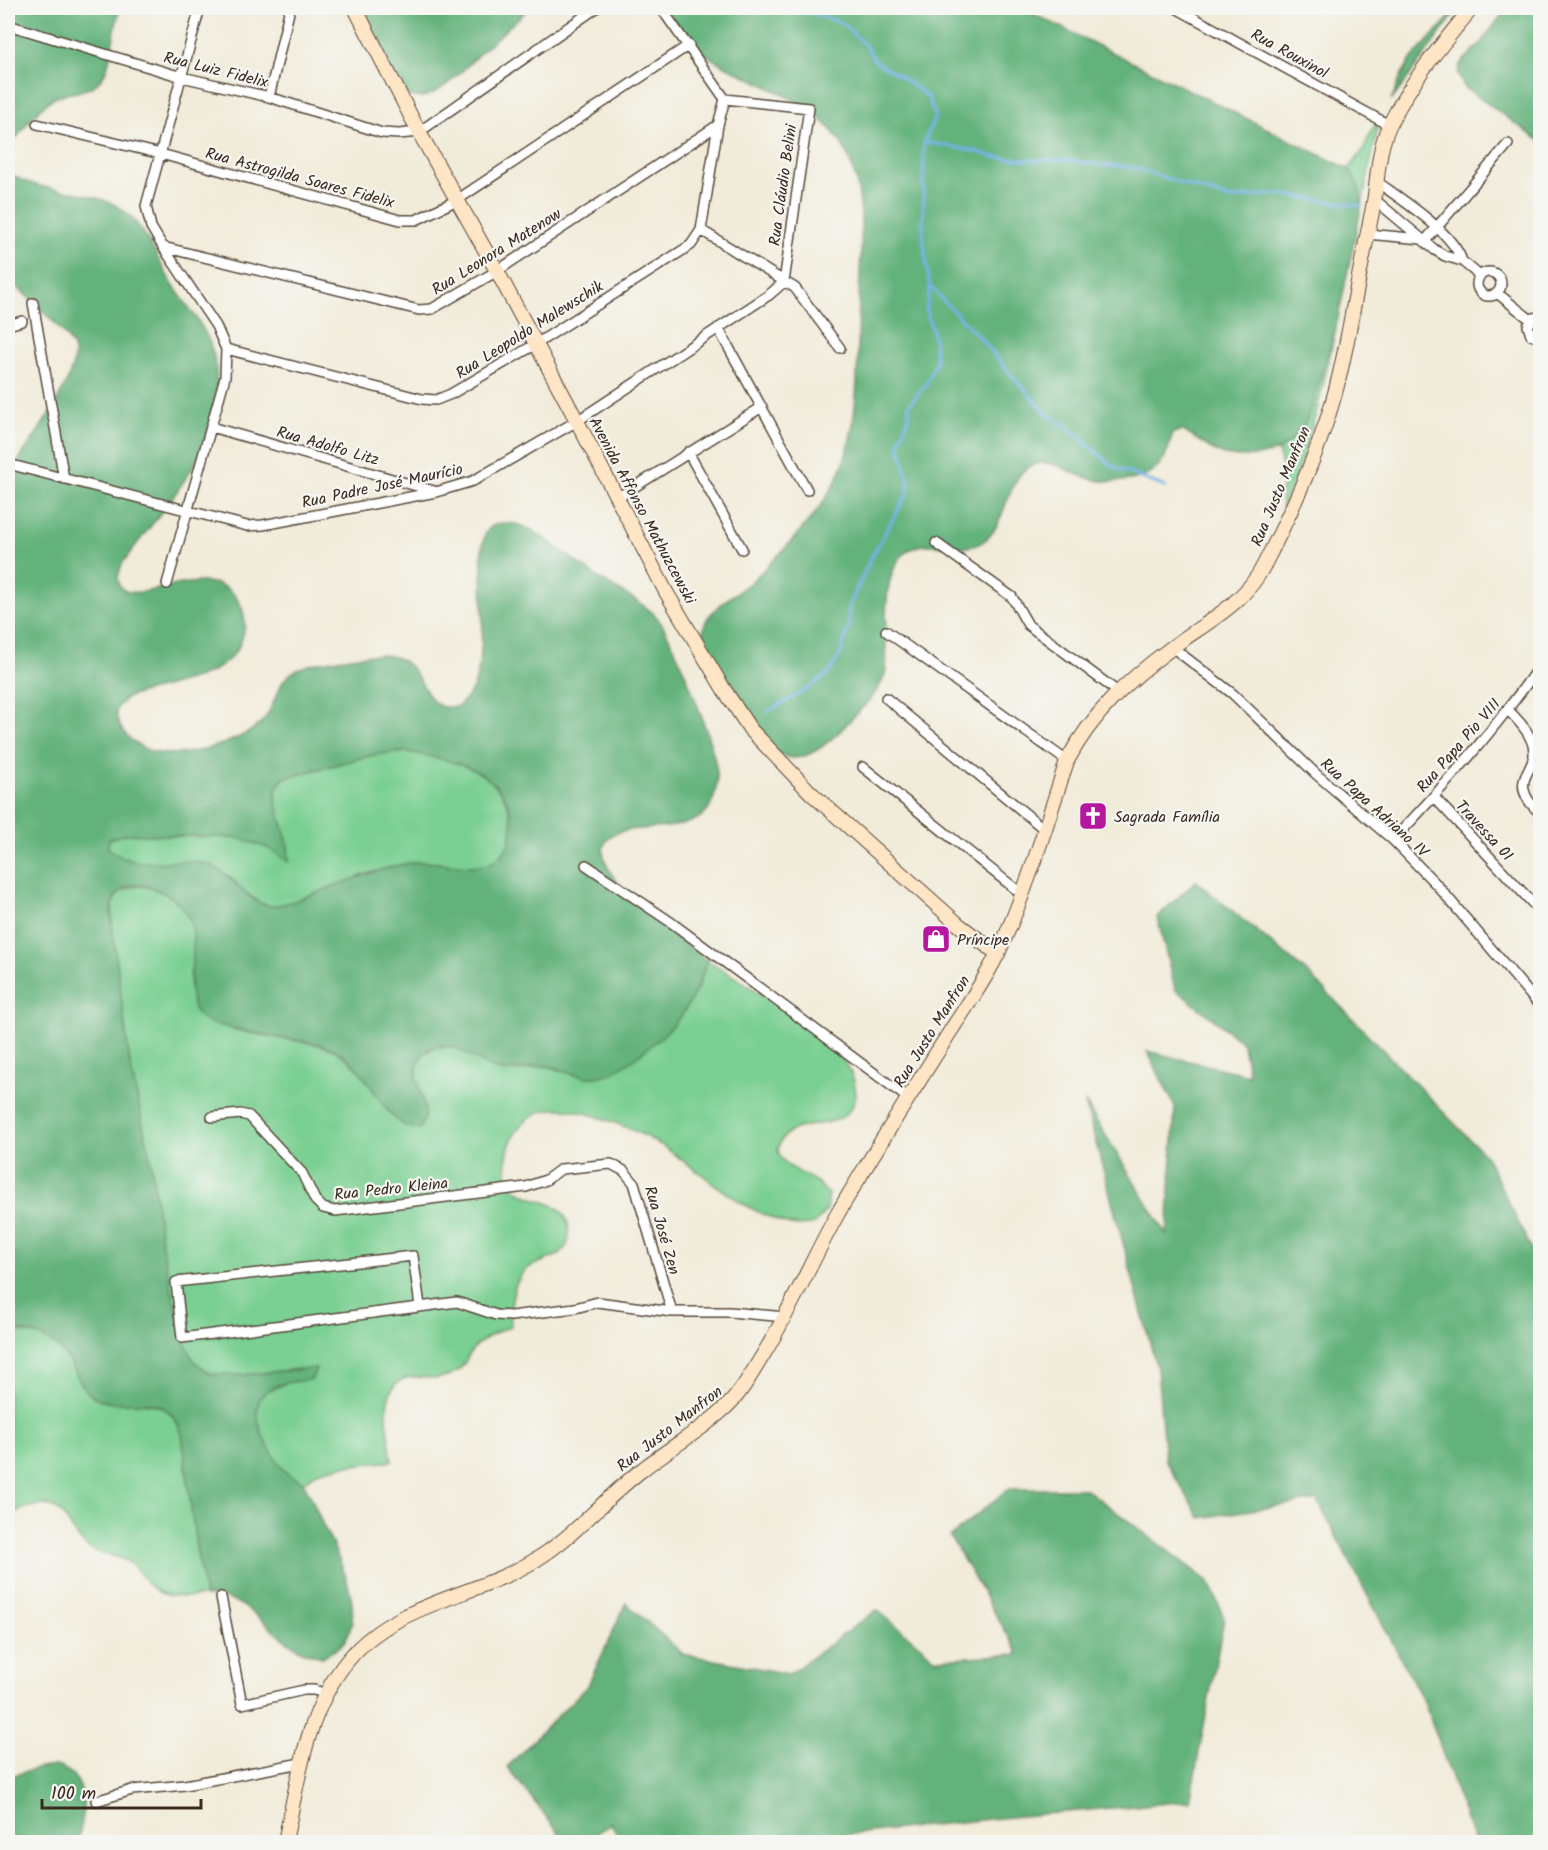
<svg xmlns="http://www.w3.org/2000/svg" width="1548" height="1850" font-family="Kalam,sans-serif">
  <style>
    .green { fill: #7acf92; stroke: #5a7c58; stroke-width: 1.5 }
    .forest { fill: #63b27c; stroke: #4f6e4d; stroke-width: 1.5; fill-rule: evenodd }
    .lines { fill: none; stroke-linecap: round; stroke-linejoin: round }
    .stream { stroke: #74b4e8; stroke-width: 3 }
    .street-casing { stroke: #56473a; stroke-width: 12 }
    .secondary-casing { stroke: #56473a; stroke-width: 16 }
    .street { stroke: #fff; stroke-width: 9 }
    .secondary { stroke: #fde5c5; stroke-width: 14 }
    .labels { text-anchor: middle; stroke-width: 4.5; stroke-linejoin: round; paint-order: stroke }
    .street-label { font-size: 16px; fill: #3b2a1e; stroke: #f6f6f2 }
    .poi-label { font-size: 16px; fill: #3b2a1e; stroke: #f6f6f2; text-anchor: start }
  </style>
  <rect width="100%" height="100%" fill="#f6f6f2"/>
  <filter id="ink" filterUnits="userSpaceOnUse"><feTurbulence type="fractalNoise" baseFrequency=".0167" numOctaves="2"/><feDisplacementMap in="SourceGraphic" scale="12" xChannelSelector="R" yChannelSelector="G"/><feConvolveMatrix kernelMatrix="1 2 1 2 8 2 1 2 1" color-interpolation-filters="sRGB"/></filter>
  <filter id="wash" filterUnits="userSpaceOnUse"><feTurbulence type="fractalNoise" baseFrequency=".008" numOctaves="4" result="noise"/><feDisplacementMap in="SourceGraphic" scale="24" xChannelSelector="R" yChannelSelector="G"/><feGaussianBlur stdDeviation="1.35" result="paint"/><feColorMatrix in="noise" values="0 0 0 0 0 0 0 0 0 0 0 0 0 0 0 0 0 1.4 0 .05"/><feComposite in="paint" operator="in"/></filter>
  <g filter="url(#wash)">
    <rect width="100%" height="100%" fill="#f1ebd9"/>
    <path class="green" d="M 1380,118 L 1362,204 L 1358,185 L 1349,169 L 1364,149 L 1371,131 Z
      M 1336,327 C 1323,390 1308,451 1282,509 L 1281,493 L 1284,473 L 1278,451 L 1293,439 L 1305,423 Z
      M 408,752 C 454,761 506,769 512,824 C 513,836 507,853 496,860 C 478,873 440,861 419,862 C 382,865 328,889 292,902 L 274,906 L 262,904 L 245,892 L 229,876 L 164,863 L 142,863 L 118,856 L 108,848 L 109,839 L 126,834 L 239,838 L 268,848 L 288,861 L 288,844 L 276,803 L 276,788 L 284,778 L 377,754 Z
      M 140,886 C 179,893 197,913 194,955 C 193,965 188,977 190,987 C 191,997 198,1009 202,1018 C 229,1031 261,1035 291,1040 C 307,1043 325,1044 339,1053 C 362,1067 377,1094 393,1115 L 425,1116 L 417,1081 L 417,1067 L 424,1054 L 435,1047 L 455,1047 L 491,1067 L 516,1071 L 546,1066 L 578,1076 L 698,989 L 707,960 C 748,986 834,1032 852,1076 C 855,1081 855,1089 856,1094 C 856,1099 854,1102 852,1107 C 838,1133 796,1116 781,1141 C 779,1145 777,1149 779,1154 C 784,1167 804,1173 815,1181 C 820,1184 824,1190 828,1194 L 828,1208 L 815,1224 C 793,1228 787,1225 767,1216 C 727,1199 697,1168 661,1145 C 637,1130 612,1121 586,1113 C 566,1108 546,1105 529,1118 C 517,1128 509,1141 507,1157 C 499,1218 572,1182 569,1236 C 568,1263 536,1257 523,1273 C 511,1287 510,1309 511,1326 C 498,1331 482,1339 472,1350 C 467,1357 464,1368 456,1372 C 444,1380 430,1378 416,1377 C 374,1376 389,1435 392,1461 L 341,1466 L 317,1472 L 303,1483 C 298,1480 292,1477 287,1473 C 273,1459 246,1416 261,1397 C 267,1389 274,1389 281,1385 C 288,1381 293,1374 299,1369 L 241,1375 L 211,1374 L 194,1361 L 186,1345 L 176,1310 L 161,1241 L 151,1162 L 130,1065 L 112,925 C 111,901 113,889 140,886 Z
      M 8,1331 C 15,1330 23,1333 31,1334 C 74,1341 70,1386 104,1401 C 109,1403 117,1402 122,1402 C 154,1404 169,1401 182,1434 L 196,1547 L 205,1596 C 186,1597 162,1600 148,1584 C 143,1578 137,1568 130,1563 C 118,1554 99,1556 87,1547 C 66,1531 67,1499 33,1506 C 24,1508 15,1512 8,1517 Z"/>
    <path class="forest" d="M 8,8 L 121,8 C 112,28 114,62 101,79 C 89,94 70,91 54,98 C 39,105 19,135 8,149 Z
      M 363,8 L 530,8 C 514,22 498,37 482,51 C 465,67 425,118 399,88 C 381,68 373,32 363,8 Z
      M 665,8 L 1022,8 L 1349,169 L 1358,185 L 1362,204 L 1336,327 L 1311,409 L 1305,423 L 1293,439 L 1278,451 L 1258,456 L 1237,457 L 1224,455 L 1210,448 L 1182,430 L 1173,433 C 1169,445 1167,459 1157,468 C 1140,484 1105,484 1084,477 C 1070,473 1055,461 1040,463 C 1005,468 1009,524 984,541 C 962,557 932,536 909,550 C 883,566 886,616 886,643 C 886,653 888,665 885,674 C 878,695 858,712 843,728 C 831,741 810,759 791,758 C 766,756 732,691 720,670 C 711,656 697,638 706,621 C 716,604 737,594 752,581 C 774,561 796,537 815,513 C 826,499 836,483 842,467 C 861,416 857,351 859,298 C 860,250 868,200 847,154 C 823,101 757,86 711,58 C 690,44 678,28 665,8 Z
      M 1458,8 L 1459,8 L 1391,101 L 1402,74 L 1412,58 Z
      M 1507,8 L 1540,8 L 1540,141 L 1464,87 L 1458,74 L 1460,64 L 1480,44 Z
      M 8,172 C 38,194 81,187 115,205 C 145,221 156,259 173,285 C 184,302 197,316 206,334 C 219,361 219,386 212,414 C 209,425 207,439 202,449 C 182,492 149,526 122,564 L 118,577 L 119,585 C 121,587 123,590 125,591 C 132,594 141,592 148,591 C 175,586 219,570 237,599 C 242,605 245,617 245,625 C 239,683 169,681 126,698 C 124,701 118,705 117,709 C 114,718 122,731 128,737 C 137,746 148,751 160,753 C 188,758 247,741 265,718 C 277,702 275,684 293,672 C 307,662 358,655 377,655 C 425,653 418,702 445,707 C 449,708 455,706 459,706 C 462,701 468,697 471,692 C 485,667 483,606 482,577 C 482,563 480,548 485,535 C 492,517 517,523 530,529 C 556,545 579,565 605,582 C 621,592 640,601 654,614 C 672,631 716,748 717,774 C 718,786 714,803 706,812 C 682,840 611,816 604,846 C 595,880 682,941 707,960 C 692,1008 677,1027 636,1057 C 624,1065 611,1075 596,1077 C 578,1079 564,1068 547,1066 C 532,1064 517,1073 501,1071 C 479,1067 445,1027 423,1055 C 406,1076 428,1098 425,1117 C 424,1120 421,1126 420,1129 C 415,1128 410,1128 406,1126 C 380,1113 367,1069 339,1052 C 322,1042 300,1041 281,1038 C 263,1035 245,1031 228,1027 C 219,1025 209,1024 202,1018 C 176,1000 205,945 187,914 C 175,894 137,873 117,894 C 110,902 111,915 112,925 L 130,1065 L 151,1162 L 161,1241 L 176,1310 L 186,1345 L 194,1361 L 211,1374 L 241,1375 L 316,1368 L 312,1379 C 298,1382 279,1382 268,1390 C 242,1408 271,1458 288,1474 C 292,1477 300,1479 303,1483 C 310,1491 318,1515 323,1525 C 338,1556 372,1618 338,1648 C 334,1651 327,1654 322,1657 C 315,1655 307,1653 300,1650 C 266,1631 248,1594 205,1596 L 196,1547 L 182,1434 C 162,1380 126,1417 93,1396 C 81,1389 77,1373 71,1362 C 58,1342 31,1328 8,1331 L 8,476 C 24,451 79,378 74,351 C 70,333 23,292 8,280 ZM 408,752 C 443,759 490,766 507,801 C 515,819 514,848 496,860 C 478,873 440,861 419,862 C 382,865 328,889 292,902 C 286,903 280,906 274,906 C 248,906 234,875 212,866 C 178,852 139,876 108,848 L 109,839 L 126,834 L 239,838 L 268,848 L 289,862 L 288,844 L 276,803 L 276,788 L 284,778 L 377,754 Z
      M 1196,881 L 1308,973 L 1486,1156 L 1537,1261 L 1540,1276 L 1540,1842 L 1474,1842 L 1425,1704 L 1317,1500 L 1200,1518 L 1165,1460 L 1157,1369 L 1085,1102 L 1167,1235 L 1175,1107 L 1147,1051 L 1249,1075 L 1242,1042 L 1175,989 L 1157,917 Z
      M 1008,1489 L 1086,1489 L 1209,1582 L 1224,1618 L 1190,1801 L 989,1819 L 844,1835 L 834,1842 L 620,1842 L 611,1823 L 585,1842 L 566,1842 L 507,1767 L 588,1685 L 626,1603 L 683,1654 L 789,1674 L 877,1610 L 936,1659 L 1019,1654 L 950,1537 Z
      M 56,1766 C 90,1775 86,1815 77,1842 L 8,1842 L 8,1777 L 39,1768 Z"/>
    <g class="lines">
      <path class="stream" d="M 925,142 L 975,151 L 994,157 L 1027,160 L 1068,160 L 1101,165 L 1131,167 L 1231,199 L 1277,194 L 1361,206
        M 930,287 L 985,343 L 1008,371 L 1048,415 L 1068,428 L 1114,467 L 1165,487
        M 767,712 L 806,690 L 829,673 L 841,653 L 849,624 L 849,606 L 872,556 L 907,494 L 909,483 L 899,443 L 909,416 L 909,405 L 926,384 L 936,362 L 934,337 L 926,309 L 930,287 L 923,238 L 924,142 L 935,117 L 928,97 L 900,76 L 876,62 L 865,45 L 842,23 L 795,8"/>
    </g>
  </g>
  <g filter="url(#ink)">
    <g class="lines">
      <g class="street-casing">
        <path id="street" d="M 661,8 L 725,99
          M 1176,8 L 1389,125
          M 8,25 L 182,77 L 269,97 L 382,133 L 399,134 L 419,132 L 596,8
          M 269,97 L 290,8
          M 725,99 L 809,108 L 784,282
          M 37,124 L 161,154 L 400,220 L 416,220 L 457,200 L 689,45
          M 1376,181 C 1402,200 1453,232 1462,261
          M 1374,199 L 1435,250 L 1445,256 L 1462,261 L 1480,276
          M 701,230 L 795,288 L 840,348
          M 1367,234 L 1422,239
          M 1425,241 L 1508,144
          M 163,247 L 419,310 L 432,309 L 497,271 L 718,125
          M1477 284a12 12 0 1 1 24 0a12 12 0 1 1-24 0Z
          M 1497,293 L 1531,320
          M 33,303 L 64,479
          M 1540,317 L 1533,318 L 1528,326 L 1531,335 L 1540,338
          M 8,325 L 22,321
          M 718,328 L 807,490
          M 226,349 L 422,399 L 436,400 L 451,394 L 536,344 L 691,245 L 701,230 L 718,125 L 725,99
          M 211,427 L 434,491
          M 688,452 L 742,549
          M 8,464 L 247,526 L 263,525 L 436,492 L 473,481 L 577,421 L 769,295 L 784,282
          M 617,498 L 762,407
          M 936,543 L 1012,597 L 1028,625 L 1118,692
          M 167,584 L 225,377 L 226,349 L 216,326 L 163,247 L 151,227 L 146,206 L 200,8
          M 886,631 L 1067,761
          M 1172,647 L 1233,694 L 1316,774 L 1393,840 L 1437,885 L 1540,1006
          M 886,698 L 1044,829
          M 1509,711 C 1520,722 1535,738 1534,754 C 1534,764 1526,772 1524,781 C 1521,794 1531,805 1540,813
          M 863,767 L 1023,895
          M 1434,797 L 1538,909
          M 1393,840 C 1446,784 1496,729 1540,665
          M 586,865 L 672,923 L 909,1099
          M 212,1117 L 240,1114 L 249,1116 L 302,1173 L 315,1200 L 323,1208 L 335,1211 L 526,1187 L 546,1180 L 561,1169 L 611,1164 L 624,1171 L 634,1183 L 672,1312
          M 420,1306 L 413,1256 L 176,1282 L 182,1338 L 457,1302 L 496,1315 L 511,1316 L 575,1308 L 598,1302 L 672,1312 L 730,1312 L 786,1317
          M 221,1597 L 242,1704 L 304,1690 L 314,1690 L 327,1694
          M 96,1801 L 132,1790 L 185,1785 L 301,1763"/>
      </g>
      <g class="secondary-casing">
        <path id="secondary" d="M 355,8 L 419,132 L 497,271 L 577,421 L 666,592 L 723,688 L 750,729 L 811,793 L 959,925 L 998,954
          M 285,1842 C 298,1780 306,1711 348,1660 C 395,1602 477,1597 537,1559 C 577,1534 606,1497 643,1469 C 672,1446 706,1428 732,1401 C 745,1387 753,1371 763,1355 C 791,1309 812,1260 838,1213 C 873,1153 911,1094 948,1035 C 965,1008 985,981 999,951 C 1027,890 1046,825 1067,761 C 1092,714 1128,680 1170,649 C 1204,623 1244,605 1264,565 C 1292,511 1319,452 1335,393 C 1345,357 1351,319 1358,282 C 1363,255 1369,228 1374,202 C 1378,176 1378,150 1389,126 C 1409,83 1442,44 1472,8"/>
      </g>
      <use href="#street" class="street"/>
      <use href="#secondary" class="secondary"/>
    </g>
  </g>
  <defs>
    <g id="church-square" transform="scale(1.5)"><rect x="-9" y="-9" width="18" height="18" rx="4" fill="#b5179e" stroke="#f6f6f2"/><path d="M-1.2-6h2.4v3.5h3.3v2.4h-3.3V6h-2.4V-.1h-3.3v-2.4h3.3Z" fill="#fff"/></g>
    <g id="shop-square" transform="scale(1.5)"><rect x="-9" y="-9" width="18" height="18" rx="4" fill="#b5179e" stroke="#f6f6f2"/><path d="M-5-2.5h2.3a2.7 3.5 0 0 1 5.4 0H5L5.5 6h-11ZM-1.5-2.5h3a1.5 2.3 0 0 0-3 0Z" fill="#fff"/></g>
  </defs>
  <g fill-rule="evenodd">
    <use href="#church-square" x="1093" y="816"/>
    <use href="#shop-square" x="936" y="939"/>
  </g>
  <g class="labels">
    <g class="street-label">
      <text transform="translate(1290 53) rotate(29)" y="6">Rua Rouxinol</text>
      <text transform="translate(216 69) rotate(14)" y="6">Rua Luiz Fidelix</text>
      <text transform="translate(300 177) rotate(15)" y="6">Rua Astrogilda Soares Fidelix</text>
      <text transform="translate(782 185) rotate(-82)" y="6">Rua Cláudio Belini</text>
      <text transform="translate(496 251) rotate(-32)" y="6">Rua Leonora Matenow</text>
      <text transform="translate(529 329) rotate(-32)" y="6">Rua Leopoldo Malewschik</text>
      <text transform="translate(328 445) rotate(16)" y="6">Rua Adolfo Litz</text>
      <text transform="translate(382 485) rotate(-12)" y="6">Rua Padre José Maurício</text>
      <text transform="translate(1280 486) rotate(-67)" y="6">Rua Justo Manfron</text>
      <text transform="translate(643 510) rotate(62)" y="6">Avenida Affonso Mathuzcewski</text>
      <text transform="translate(1458 745) rotate(-49)" y="6">Rua Papa Pio VIII</text>
      <text transform="translate(1375 807) rotate(42)" y="6">Rua Papa Adriano IV</text>
      <text transform="translate(1485 830) rotate(47)" y="6">Travessa 01</text>
      <text transform="translate(931 1031) rotate(-58)" y="6">Rua Justo Manfron</text>
      <text transform="translate(391 1188) rotate(-6)" y="6">Rua Pedro Kleina</text>
      <text transform="translate(663 1230) rotate(74)" y="6">Rua José Zen</text>
      <text transform="translate(669 1428) rotate(-38)" y="6">Rua Justo Manfron</text>
    </g>
    <g class="poi-label">
      <text x="1114" y="822">Sagrada Família</text>
      <text x="957" y="945">Príncipe</text>
    </g>
  </g>
  <rect width="1548" height="1850" fill="none" stroke="#f6f6f2" stroke-width="30"/>
  <path d="M42 1799v9h159v-9" fill="none" stroke="#3b2a1e" stroke-width="3"/>
  <text x="51" y="1799" font-size="18" fill="#3b2a1e" stroke="#f6f6f2" stroke-width="4.5" paint-order="stroke">100 m</text>
</svg>
